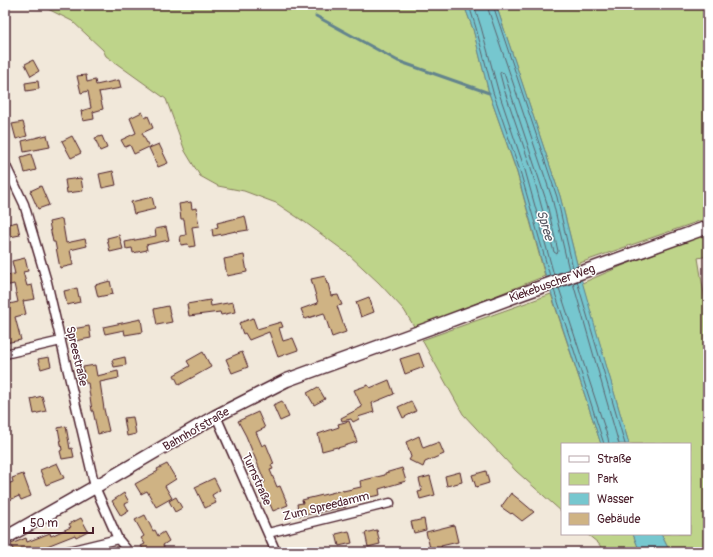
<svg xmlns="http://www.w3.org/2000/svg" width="713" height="557" font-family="Pangolin,sans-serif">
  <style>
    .green { fill: #bed48a; stroke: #847a5a }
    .water { fill: #76c7cf; stroke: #64848d }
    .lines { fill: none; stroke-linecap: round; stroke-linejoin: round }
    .shore { stroke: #5c626d; stroke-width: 1 }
    .stream { stroke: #64848d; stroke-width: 3 }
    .building { fill: #cfb384; stroke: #4a1f2b }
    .street-casing { stroke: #4a1f2b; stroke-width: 11 }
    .secondary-casing { stroke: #4a1f2b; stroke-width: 15 }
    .street { stroke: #fff; stroke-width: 8 }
    .secondary { stroke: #fff; stroke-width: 12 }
    .labels { text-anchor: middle; stroke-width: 3; stroke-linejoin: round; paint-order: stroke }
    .street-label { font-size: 12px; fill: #4a1f2b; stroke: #fff }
    .water-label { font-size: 13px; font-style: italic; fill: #595a64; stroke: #fff }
  </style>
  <rect width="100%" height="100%" fill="#f1e8da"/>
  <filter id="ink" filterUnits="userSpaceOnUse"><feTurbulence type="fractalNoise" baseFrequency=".025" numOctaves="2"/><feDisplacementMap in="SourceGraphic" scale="8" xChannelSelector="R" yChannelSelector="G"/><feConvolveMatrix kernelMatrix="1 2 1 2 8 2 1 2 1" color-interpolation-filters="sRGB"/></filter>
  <g filter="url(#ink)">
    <path class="green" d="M 40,5 L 464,5 L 473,29 L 489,93 L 517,173 L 545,276 L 415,328 L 404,310 L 379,283 L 347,253 L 306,223 L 276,203 L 244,191 L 218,186 L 200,176 L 185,151 L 166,99 L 106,56 L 103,50 L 72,21 Z
      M 496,5 L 708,5 L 708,218 L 577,264 L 560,196 Z
      M 708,233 L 708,256 L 698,258 L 707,312 L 708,312 L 708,552 L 670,552 L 661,534 L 690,534 L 690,444 L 629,444 L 582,283 L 624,265 Z
      M 551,294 L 601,444 L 562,444 L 562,512 L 516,471 L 463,414 L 422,340 Z
      M 587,534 L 633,534 L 640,552 L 605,552 L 598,543 Z"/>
    <path class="water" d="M 464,5 L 496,5 L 560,196 L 577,264 L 629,444 L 601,444 L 546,277 L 517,172 L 489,93 L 473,29 Z
      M 633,534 L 661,534 L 670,552 L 640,552 Z"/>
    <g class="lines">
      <path class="shore" d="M 469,5 L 476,28 L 493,92 L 520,171 L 550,276
        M 474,5 L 481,27 L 498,90 L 525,170 L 554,275
        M 488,5 L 488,9 L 552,198 L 569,270
        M 493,5 L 557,197 L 573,268
        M 501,72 L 504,73 L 546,200 L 558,251 L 557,254 L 554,252 L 531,168 L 504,89 L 500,74 Z
        M 577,281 L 625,444
        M 573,283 L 619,444
        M 559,288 L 608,438 L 609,444
        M 554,290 L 571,341 L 604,444"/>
      <path class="stream" d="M 290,5 L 296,8
        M 316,16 L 398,61 L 489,93"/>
    </g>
    <path class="building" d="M 33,60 L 39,71 L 31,76 L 25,64 Z
      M 86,75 L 87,82 L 95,80 L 96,85 L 119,80 L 121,88 L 99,92 L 103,109 L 93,112 L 94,119 L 83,121 L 81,111 L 91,108 L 88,91 L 81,93 L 77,76 Z
      M 38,81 L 39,89 L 26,91 L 25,83 Z
      M 142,112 L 145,118 L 148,116 L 153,128 L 142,133 L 149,147 L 134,154 L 130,145 L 125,147 L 121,140 L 136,133 L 130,118 Z
      M 23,122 L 27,136 L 16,139 L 12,124 Z
      M 47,135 L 50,147 L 24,152 L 22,141 Z
      M 72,136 L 81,153 L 71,158 L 62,141 Z
      M 102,136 L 107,148 L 100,151 L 95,138 Z
      M 159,144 L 168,163 L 158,167 L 149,148 Z
      M 31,154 L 36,170 L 25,173 L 21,157 Z
      M 113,171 L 116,185 L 102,188 L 99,174 Z
      M 81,178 L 83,191 L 67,193 L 65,180 Z
      M 41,186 L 49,205 L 38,209 L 30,191 Z
      M 152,197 L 155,209 L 134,214 L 131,202 Z
      M 191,202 L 192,209 L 196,208 L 199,226 L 192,227 L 195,246 L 189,247 L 188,244 L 181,245 L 180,236 L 186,235 L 184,219 L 181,219 L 179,204 Z
      M 245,216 L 248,230 L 236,232 L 236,231 L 213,236 L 212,229 L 218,227 L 217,223 Z
      M 62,219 L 66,243 L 85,239 L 87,246 L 70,250 L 73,265 L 60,268 L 55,242 L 53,242 L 49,222 Z
      M 17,222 L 20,235 L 5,238 L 5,225 Z
      M 166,227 L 169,240 L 146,245 L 147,250 L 133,253 L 132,248 L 126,249 L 125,242 L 156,236 L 155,229 Z
      M 119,235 L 123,249 L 110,252 L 107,238 Z
      M 244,255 L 247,272 L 227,276 L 224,259 Z
      M 25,258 L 28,271 L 23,272 L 27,286 L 32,285 L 35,299 L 23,301 L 26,314 L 15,317 L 21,340 L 5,343 L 5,305 L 18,302 L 14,284 L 5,286 L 5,275 L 15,274 L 12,261 Z
      M 325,276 L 327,284 L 328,283 L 331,296 L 338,295 L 342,305 L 337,306 L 346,332 L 332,337 L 324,313 L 305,319 L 301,309 L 318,303 L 311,279 Z
      M 110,281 L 113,294 L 98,297 L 95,285 Z
      M 77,288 L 80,302 L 67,305 L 64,291 Z
      M 369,297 L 374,312 L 361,317 L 356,302 Z
      M 210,300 L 211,306 L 233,302 L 235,312 L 221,315 L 220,312 L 189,316 L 187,304 Z
      M 168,306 L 172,322 L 157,325 L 154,309 Z
      M 253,318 L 257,329 L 281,322 L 283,327 L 279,328 L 283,341 L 293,338 L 298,350 L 278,357 L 269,332 L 249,340 L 245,333 L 243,334 L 239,323 Z
      M 141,319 L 143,332 L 125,335 L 124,330 L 105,334 L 103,327 Z
      M 89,326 L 91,338 L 75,341 L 73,329 Z
      M 203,352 L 211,367 L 179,385 L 174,375 L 190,366 L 187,361 Z
      M 242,352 L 248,367 L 232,373 L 226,359 Z
      M 419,353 L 424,367 L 405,374 L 400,359 Z
      M 49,357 L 51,366 L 41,369 L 38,359 Z
      M 125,357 L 126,365 L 114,367 L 112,360 Z
      M 95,365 L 97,376 L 118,371 L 119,378 L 100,382 L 104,409 L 109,431 L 98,434 L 93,411 L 92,411 L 88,383 L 85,383 L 83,367 Z
      M 389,380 L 394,394 L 372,403 L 374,412 L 358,417 L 359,419 L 353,422 L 351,419 L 342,421 L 341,418 L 362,407 L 354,390 L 368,385 L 370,388 Z
      M 318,387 L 325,399 L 314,405 L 307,393 Z
      M 42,396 L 46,411 L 34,414 L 31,399 Z
      M 282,401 L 289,417 L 280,421 L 273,405 Z
      M 411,401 L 416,411 L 403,418 L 398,407 Z
      M 258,412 L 265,428 L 256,432 L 262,446 L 266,444 L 274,464 L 271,465 L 273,469 L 270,470 L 277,487 L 280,486 L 288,505 L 273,511 L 263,488 L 262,483 L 265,482 L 246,436 L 238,421 Z
      M 133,417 L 136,434 L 127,436 L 124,418 Z
      M 349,421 L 357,442 L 341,447 L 337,448 L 337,447 L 322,451 L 318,434 L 339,427 L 338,424 Z
      M 66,426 L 70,449 L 72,448 L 74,457 L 62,459 L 60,451 L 62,450 L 58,428 Z
      M 419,436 L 423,448 L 439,442 L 444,454 L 425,462 L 423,467 L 409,460 L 411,457 L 406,442 Z
      M 57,463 L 64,478 L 46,485 L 40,470 Z
      M 167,464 L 176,479 L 165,486 L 172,498 L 156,507 L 147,491 L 141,494 L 135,484 L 158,471 L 157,469 Z
      M 402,468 L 406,481 L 379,489 L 380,495 L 345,502 L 346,507 L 299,516 L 297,504 L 303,503 L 302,500 L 343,490 L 343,491 L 361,487 L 360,481 L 385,475 L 385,473 Z
      M 486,471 L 489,483 L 476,487 L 472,475 Z
      M 460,472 L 462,482 L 447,486 L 445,476 Z
      M 23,474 L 31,496 L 21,500 L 19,496 L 5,502 L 5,485 L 13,482 L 12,478 Z
      M 430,476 L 435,495 L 420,499 L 418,492 L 422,491 L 419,479 Z
      M 214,478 L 220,490 L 212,495 L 216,503 L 205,508 L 195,487 Z
      M 124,493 L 129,502 L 125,504 L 129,511 L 121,516 L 112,501 Z
      M 511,493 L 521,501 L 534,512 L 522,521 L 512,513 L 511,514 L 501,507 Z
      M 176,497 L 182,508 L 175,512 L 169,501 Z
      M 145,515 L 153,531 L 155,530 L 158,536 L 164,532 L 169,541 L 163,545 L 165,549 L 161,552 L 145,552 L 141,546 L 145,544 L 141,538 L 144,536 L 135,520 Z
      M 81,518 L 88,531 L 76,537 L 75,535 L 32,552 L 23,552 L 21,549 L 14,552 L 11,544 L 26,538 L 27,542 L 50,533 L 51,536 L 71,527 L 69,524 Z
      M 424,519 L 426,530 L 414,533 L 411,522 Z
      M 454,525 L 458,542 L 441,546 L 443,552 L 431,552 L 426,532 Z
      M 377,530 L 380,544 L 368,547 L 365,533 Z
      M 349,531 L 352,543 L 339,546 L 336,534 Z"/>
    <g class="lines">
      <g class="street-casing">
        <path id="street" d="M 5,164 L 24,204 L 47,282 L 95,487 L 118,539 L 129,552
          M 5,354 L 61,341
          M 216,416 L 276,552
          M 268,533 L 390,503
          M 64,552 L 118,539"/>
      </g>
      <g class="secondary-casing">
        <path id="secondary" d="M 5,538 L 95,487 L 216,416 L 287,380 L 430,328 L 524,293 L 708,227"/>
      </g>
      <use href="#street" class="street"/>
      <use href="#secondary" class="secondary"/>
    </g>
  </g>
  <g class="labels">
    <g class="street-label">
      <text transform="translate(552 283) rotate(-20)" y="4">Kiekebuscher Weg</text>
      <text transform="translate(77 356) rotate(77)" y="4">Spreestraße</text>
      <text transform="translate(196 429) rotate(-30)" y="4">Bahnhofstraße</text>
      <text transform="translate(257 479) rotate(66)" y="4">Turnstraße</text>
      <text transform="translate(326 506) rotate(-14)" y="4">Zum Spreedamm</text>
    </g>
    <g class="water-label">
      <text transform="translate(546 225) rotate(73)" y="5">Spree</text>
    </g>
  </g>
  <rect width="713" height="557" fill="none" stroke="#fff" stroke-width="20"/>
  <rect x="10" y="10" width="693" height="537" fill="none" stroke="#4a1f2b" stroke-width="1.5" filter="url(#ink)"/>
  <rect x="561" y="443" width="130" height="92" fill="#ffffff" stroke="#b7a5aa"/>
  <rect x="569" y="456" width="20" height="6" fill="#ffffff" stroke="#b7a5aa"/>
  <text x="597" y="463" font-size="12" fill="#4a1f2b">Straße</text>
  <rect x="569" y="473" width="20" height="12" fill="#bed48a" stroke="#b7a5aa"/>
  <text x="597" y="483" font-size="12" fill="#4a1f2b">Park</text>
  <rect x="569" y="493" width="20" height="12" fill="#76c7cf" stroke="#b7a5aa"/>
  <text x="597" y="503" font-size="12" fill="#4a1f2b">Wasser</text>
  <rect x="569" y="513" width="20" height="12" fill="#cfb384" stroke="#b7a5aa"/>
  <text x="597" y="523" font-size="12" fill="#4a1f2b">Gebäude</text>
  <path d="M24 527v6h69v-6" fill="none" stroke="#4a1f2b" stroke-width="2"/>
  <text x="30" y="527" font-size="12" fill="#4a1f2b" stroke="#ffffff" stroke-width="3" paint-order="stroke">50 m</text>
</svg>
